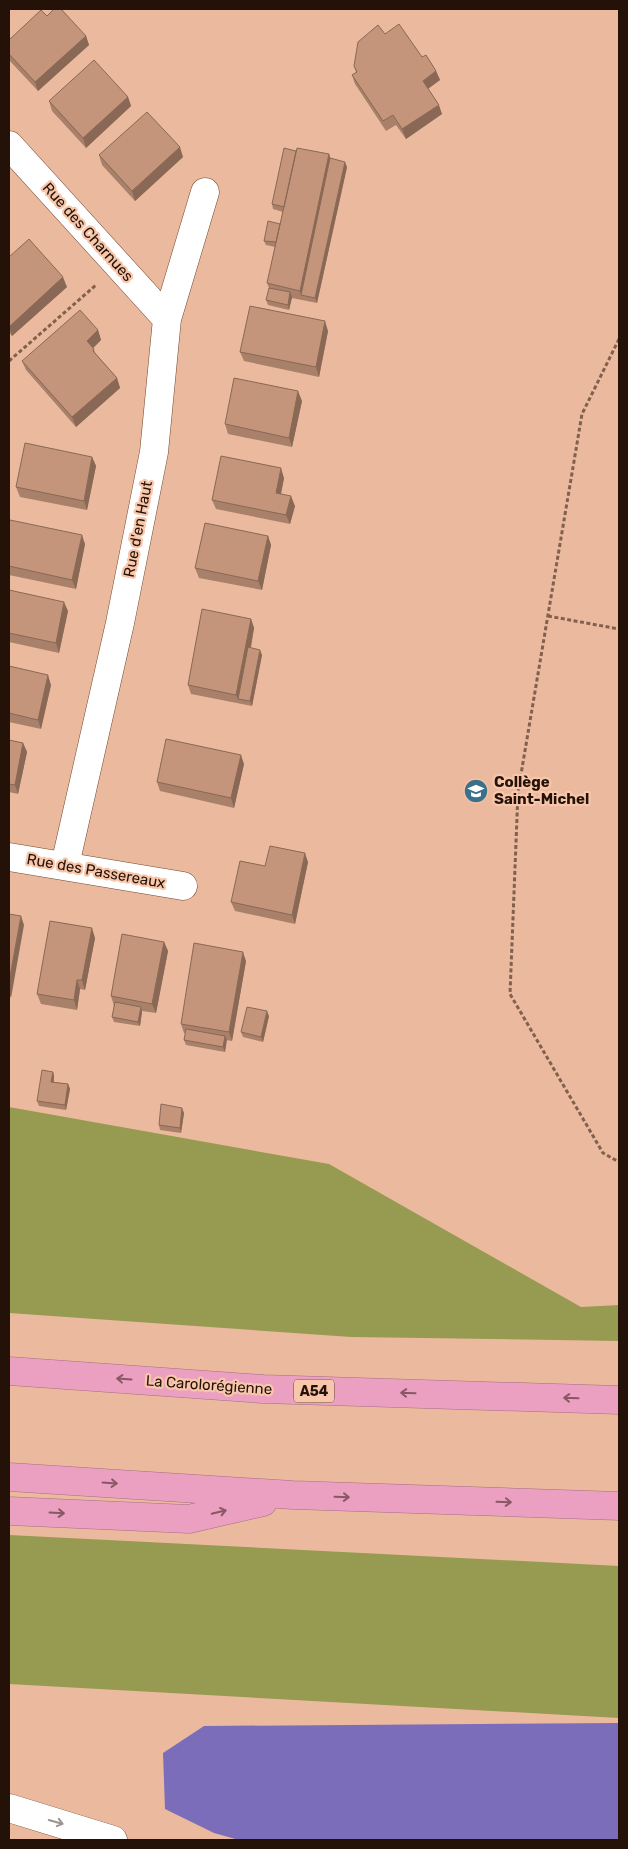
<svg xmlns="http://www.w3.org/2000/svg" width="628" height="1849" font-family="Rubik,sans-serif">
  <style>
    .green { fill: #979b51 }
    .water { fill: #7b6dba }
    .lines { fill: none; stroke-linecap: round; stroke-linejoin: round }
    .street-casing { stroke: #72482f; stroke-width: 29 }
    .highway-casing { stroke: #a56e80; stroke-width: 29 }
    .path { stroke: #81604e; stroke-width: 3; stroke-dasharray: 4 2.5; stroke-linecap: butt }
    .street { stroke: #fff; stroke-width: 28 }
    .highway { stroke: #eb9fc1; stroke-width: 28 }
    .wall { fill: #a98069 }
    .shaded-wall { fill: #896855 }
    .building { fill: #c4957a; stroke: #896855 }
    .oneway { stroke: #885864 }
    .oneway2 { stroke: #9c9490 }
    .labels { text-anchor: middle; stroke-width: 4.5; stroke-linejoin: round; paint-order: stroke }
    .shield { fill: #f8c6aa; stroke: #644839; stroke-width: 1 }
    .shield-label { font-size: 14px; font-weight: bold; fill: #241208 }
    .street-label { font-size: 15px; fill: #241208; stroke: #f8c6aa }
    .poi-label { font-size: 15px; font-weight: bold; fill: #241208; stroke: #f8c6aa; text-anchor: start }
  </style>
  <rect width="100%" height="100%" fill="#ebba9e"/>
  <path class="green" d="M 9,1107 L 329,1164 L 581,1307 L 619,1305 L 619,1341 L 351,1337 L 9,1313 Z
    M 9,1535 L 619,1566 L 619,1718 L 9,1684 Z"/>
  <path class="water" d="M 619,1723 L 619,1840 L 239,1840 L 214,1833 L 165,1809 L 163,1753 L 204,1726 Z"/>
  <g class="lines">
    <g class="street-casing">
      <path id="street" d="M 9,145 L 167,319
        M 9,857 L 183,886
        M 65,865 L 120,623 L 154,452 L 167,319 L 205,192
        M 9,1808 L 113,1840"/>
    </g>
    <g class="highway-casing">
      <path id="highway" d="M 9,1371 L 263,1389 L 619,1400
        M 9,1477 L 293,1495 L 619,1506
        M 9,1511 L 189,1519 L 263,1502"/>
    </g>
    <path class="path" d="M 619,339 L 582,414 L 518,792 L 510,994 L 603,1153 L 619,1162
      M 9,361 L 96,285
      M 548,616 L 619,629"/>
    <use href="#street" class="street"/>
    <use href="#highway" class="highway"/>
  </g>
  <path class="wall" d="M 47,16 L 86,36 L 89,45 L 38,91 L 9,60 L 9,40 Z
    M 385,34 L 422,57 L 436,71 L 440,80 L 428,89 L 442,114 L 406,139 L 396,125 L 386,131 L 355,84 L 352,75 L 356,72 L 354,66 Z
    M 128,97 L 131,106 L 86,148 L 52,111 L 49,101 Z
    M 296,151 L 329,154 L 330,158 L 347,167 L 317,303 L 292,298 L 289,310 L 268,305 L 266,300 L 269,288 L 267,283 L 275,247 L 266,245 L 264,241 L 280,224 L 283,212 L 273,209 L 272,204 Z
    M 99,155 L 183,157 L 135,201 L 102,165 Z
    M 9,257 L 67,287 L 12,336 L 9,332 Z
    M 98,330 L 101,340 L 93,348 L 96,354 L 117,378 L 120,388 L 76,427 L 26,370 L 22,361 Z
    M 328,331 L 319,377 L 244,361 L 240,352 Z
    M 302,401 L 292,447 L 228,434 L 225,424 Z
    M 92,457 L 96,466 L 87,510 L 20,497 L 16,487 Z
    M 284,478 L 281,494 L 295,506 L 290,524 L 216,509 L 212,500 Z
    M 9,525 L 85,544 L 76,589 L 9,575 Z
    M 268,536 L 271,545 L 262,590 L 199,578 L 195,568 Z
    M 9,590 L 68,611 L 59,653 L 9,642 Z
    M 251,619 L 254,628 L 251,648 L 262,655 L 252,706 L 191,694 L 188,685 Z
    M 9,666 L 51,685 L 41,729 L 9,722 Z
    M 9,740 L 23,743 L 27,752 L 18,794 L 9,792 Z
    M 244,764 L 234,808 L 160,791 L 157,782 Z
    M 308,862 L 295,924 L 235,911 L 231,902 L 265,866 Z
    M 95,938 L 85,990 L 80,989 L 77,1010 L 41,1004 L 37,994 Z
    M 164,942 L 168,951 L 156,1013 L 142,1011 L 140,1026 L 114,1022 L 112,1017 L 114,1006 L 111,996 Z
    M 246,961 L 232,1041 L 226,1040 L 225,1052 L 186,1045 L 184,1040 L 186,1033 L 184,1033 L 181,1024 Z
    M 269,1016 L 263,1042 L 243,1037 L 241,1032 Z
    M 53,1072 L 54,1076 L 54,1082 L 68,1084 L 70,1089 L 66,1110 L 39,1106 L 37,1101 Z
    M 184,1113 L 181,1133 L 160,1130 L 159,1125 Z"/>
  <path class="shaded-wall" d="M 86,36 L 89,45 L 38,91 L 35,82 Z
    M 436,71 L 440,80 L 426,90 L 423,81 Z
    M 128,97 L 131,106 L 86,148 L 83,138 Z
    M 439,105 L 442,114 L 406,139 L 402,129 Z
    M 180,147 L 183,157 L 135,201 L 132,191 Z
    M 329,154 L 332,163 L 301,295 L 300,291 Z
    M 345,162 L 347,167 L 317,303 L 315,298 Z
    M 63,277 L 67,287 L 12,336 L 9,327 Z
    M 290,292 L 292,297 L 289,310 L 288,305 Z
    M 325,321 L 328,331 L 319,377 L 316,367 Z
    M 98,330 L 101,340 L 91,350 L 87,341 Z
    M 117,378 L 120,388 L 76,427 L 72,417 Z
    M 298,391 L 302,401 L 292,447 L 289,438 Z
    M 92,457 L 96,466 L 87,510 L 84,501 Z
    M 281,468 L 284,478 L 279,503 L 276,493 Z
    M 291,496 L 295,506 L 290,524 L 286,515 Z
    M 82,535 L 85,544 L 76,589 L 72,580 Z
    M 268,536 L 271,545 L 262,590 L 258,581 Z
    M 64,602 L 68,611 L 59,653 L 56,643 Z
    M 251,619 L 254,628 L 241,699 L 238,699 L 236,695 Z
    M 260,650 L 262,655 L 252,706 L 250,701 Z
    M 48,675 L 51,685 L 41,729 L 38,720 Z
    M 23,743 L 27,752 L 18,794 L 15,785 Z
    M 241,755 L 244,764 L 234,808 L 231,798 Z
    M 305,853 L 308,862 L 295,924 L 292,915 Z
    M 21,916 L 24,925 L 11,998 L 9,993 L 9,982 Z
    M 92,928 L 95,938 L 85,990 L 82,980 Z
    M 164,942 L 168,951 L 156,1013 L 152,1004 Z
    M 243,952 L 246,961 L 232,1041 L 229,1032 Z
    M 77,980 L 80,989 L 77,1010 L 74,1000 Z
    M 141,1007 L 142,1012 L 140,1026 L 138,1022 Z
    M 267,1011 L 269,1016 L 263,1042 L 261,1037 Z
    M 225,1036 L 227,1040 L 225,1052 L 223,1047 Z
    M 53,1072 L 54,1076 L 53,1087 L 51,1082 Z
    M 68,1084 L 70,1089 L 66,1110 L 65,1105 Z
    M 182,1108 L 184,1113 L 181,1133 L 180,1128 Z"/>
  <path class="building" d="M 54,9 L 61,9 L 86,36 L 35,82 L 9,54 L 9,40 L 41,10 L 47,16 Z
    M 399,24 L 422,57 L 426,55 L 436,71 L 423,81 L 439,105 L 402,129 L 393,115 L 383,121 L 352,75 L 357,72 L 354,66 L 358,42 L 378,25 L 385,34 Z
    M 94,60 L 128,97 L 83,138 L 49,101 Z
    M 147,112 L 180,147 L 132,191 L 99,155 Z
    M 284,148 L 296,151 L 284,207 L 272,204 Z
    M 297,148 L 329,154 L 300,291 L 267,283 Z
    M 330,158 L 345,162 L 315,298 L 301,295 Z
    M 268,221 L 280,224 L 276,242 L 264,241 Z
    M 29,239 L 63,277 L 9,327 L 9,257 Z
    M 269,288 L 290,292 L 288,305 L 266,300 Z
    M 250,306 L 325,321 L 316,367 L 240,352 Z
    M 80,310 L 98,330 L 87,341 L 94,349 L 93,351 L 117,378 L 72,417 L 22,361 Z
    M 234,378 L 298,391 L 289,438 L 225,424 Z
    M 25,443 L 92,457 L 84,501 L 16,487 Z
    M 221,456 L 281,468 L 276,493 L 291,496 L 286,515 L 212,500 Z
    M 10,520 L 82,535 L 72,580 L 9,566 L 9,525 Z
    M 205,523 L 268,536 L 258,581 L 195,568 Z
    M 9,590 L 64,602 L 56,643 L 9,633 Z
    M 202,609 L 251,619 L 236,695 L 188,685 Z
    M 248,647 L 260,650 L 250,701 L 238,699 Z
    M 9,666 L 48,675 L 38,720 L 9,713 Z
    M 166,739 L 241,755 L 231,798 L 157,782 Z
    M 9,740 L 23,743 L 15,785 L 9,784 Z
    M 270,846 L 305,853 L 292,915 L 231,902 L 240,861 L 265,866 Z
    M 9,914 L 21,916 L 9,982 Z
    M 50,921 L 92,928 L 82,980 L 77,980 L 74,1000 L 37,994 Z
    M 122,934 L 164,942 L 152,1004 L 111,996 Z
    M 194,943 L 243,952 L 229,1032 L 181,1024 Z
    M 115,1002 L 141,1007 L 138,1022 L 112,1017 Z
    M 247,1007 L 267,1011 L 261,1037 L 241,1032 Z
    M 186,1029 L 225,1036 L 223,1047 L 184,1040 Z
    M 42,1070 L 53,1072 L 51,1082 L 68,1084 L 65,1105 L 37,1101 Z
    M 161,1104 L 182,1108 L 180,1128 L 159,1125 Z"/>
  <defs><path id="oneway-shaft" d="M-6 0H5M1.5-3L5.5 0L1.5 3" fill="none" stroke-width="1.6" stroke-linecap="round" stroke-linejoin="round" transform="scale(1.25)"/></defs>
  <g class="oneway">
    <use href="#oneway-shaft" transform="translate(124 1379) rotate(-176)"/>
    <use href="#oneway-shaft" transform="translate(408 1393) rotate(-178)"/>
    <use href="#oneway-shaft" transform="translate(571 1398) rotate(-178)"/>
    <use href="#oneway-shaft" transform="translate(110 1483) rotate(4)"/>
    <use href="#oneway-shaft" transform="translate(342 1497) rotate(2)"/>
    <use href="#oneway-shaft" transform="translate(504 1502) rotate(2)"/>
    <use href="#oneway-shaft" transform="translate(219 1512) rotate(-13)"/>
    <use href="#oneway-shaft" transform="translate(57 1513) rotate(3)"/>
  </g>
  <use class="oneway2" href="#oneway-shaft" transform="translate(56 1822) rotate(16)"/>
  <defs>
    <g id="school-disc" transform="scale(1.25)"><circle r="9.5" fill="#39718b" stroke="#f8c6aa"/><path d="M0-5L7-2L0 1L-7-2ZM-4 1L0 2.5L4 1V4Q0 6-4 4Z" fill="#fff"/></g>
  </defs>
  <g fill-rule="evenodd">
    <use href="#school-disc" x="476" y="791"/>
  </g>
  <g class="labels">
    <rect class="shield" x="294" y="1379.5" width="40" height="23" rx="4"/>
    <g class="shield-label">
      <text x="314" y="1396">A54</text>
    </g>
    <g class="street-label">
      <text transform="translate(88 232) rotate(48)" y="5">Rue des Charnues</text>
      <text transform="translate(138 529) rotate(-79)" y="5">Rue d'en Haut</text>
      <text transform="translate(96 871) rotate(10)" y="5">Rue des Passereaux</text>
      <text transform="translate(209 1385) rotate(4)" y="5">La Carolorégienne</text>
    </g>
    <g class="poi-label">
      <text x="494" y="787">Collège<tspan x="494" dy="17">Saint-Michel</tspan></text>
    </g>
  </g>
  <rect width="628" height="1849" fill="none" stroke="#241208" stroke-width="20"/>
</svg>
